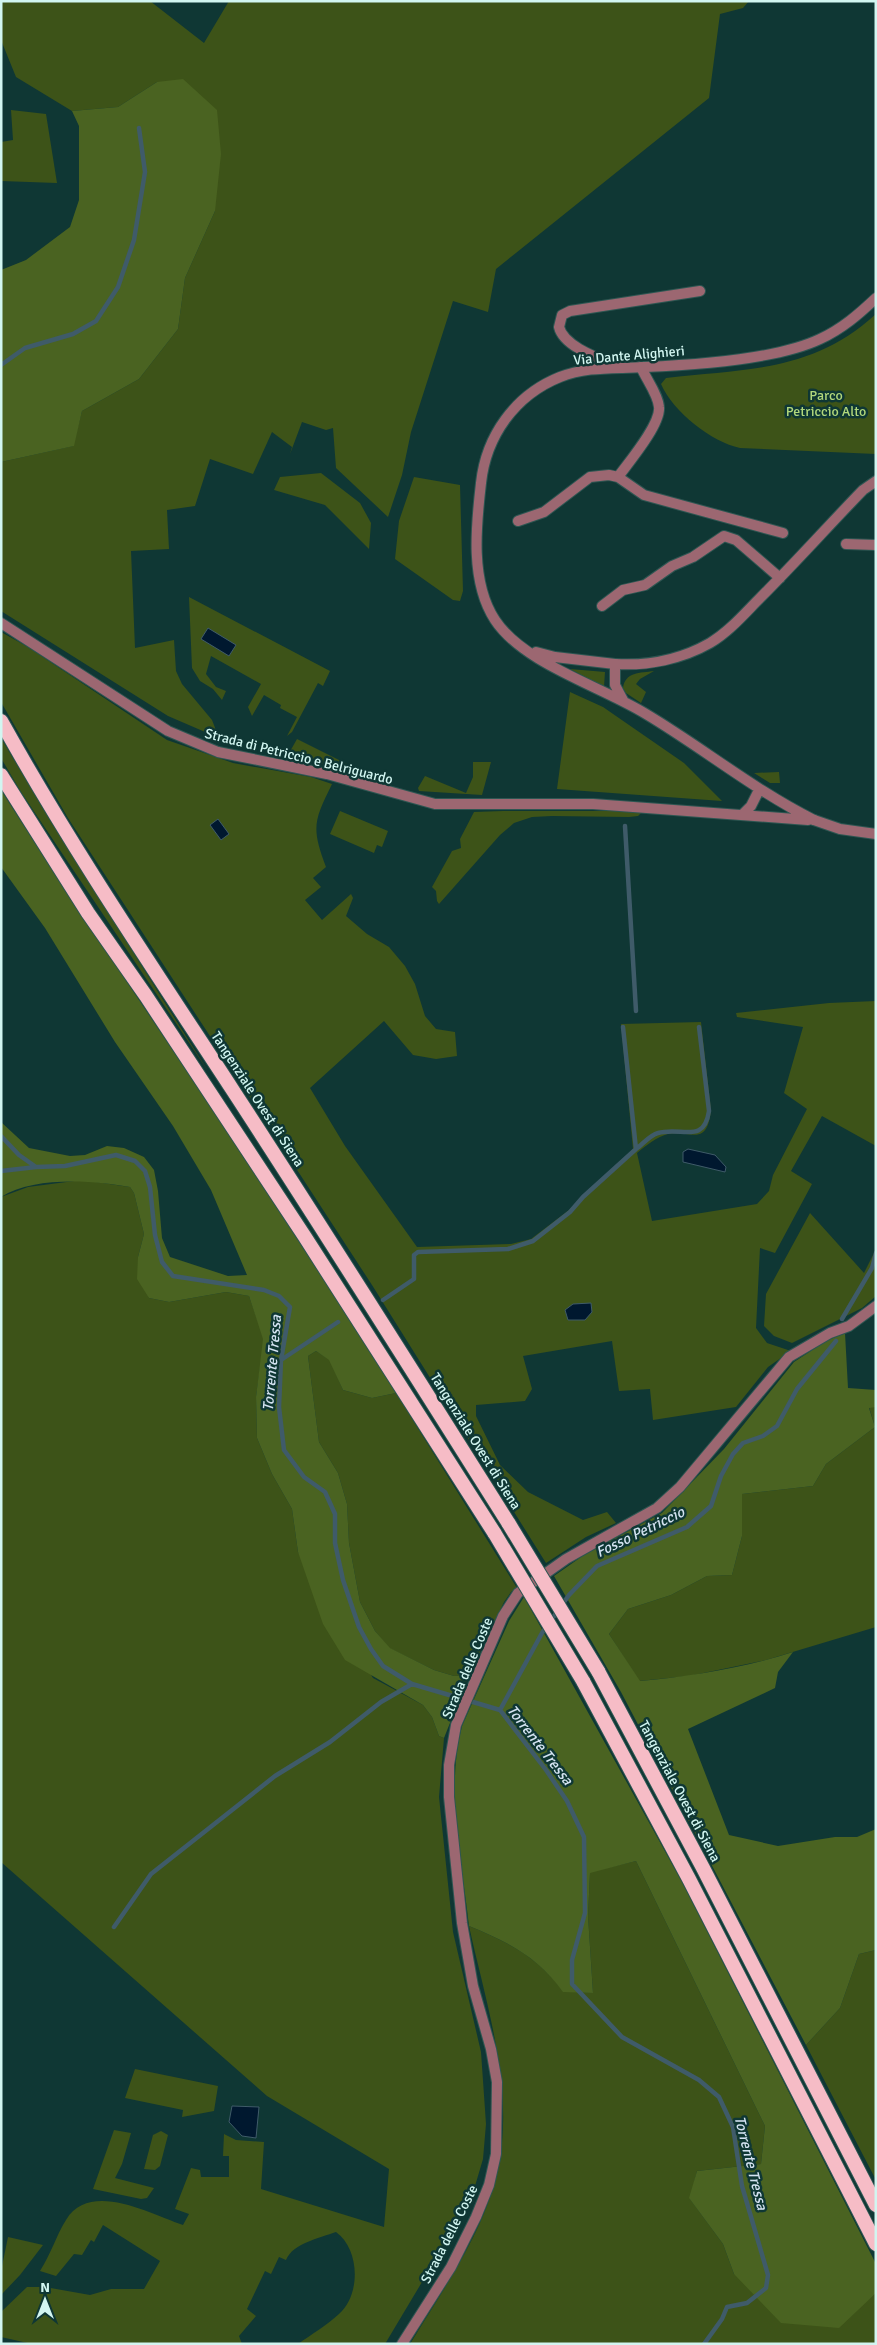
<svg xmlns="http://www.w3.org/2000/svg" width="877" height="2345" font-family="Signika,sans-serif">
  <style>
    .green { fill: #3d5318 }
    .forest { fill: #4a6321 }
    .water { fill: #00182f; stroke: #3f5b69 }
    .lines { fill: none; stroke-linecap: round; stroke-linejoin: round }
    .stream { stroke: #3f5b69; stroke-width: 4.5 }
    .minor-casing { stroke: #2e5652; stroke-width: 12 }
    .tertiary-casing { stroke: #2e5652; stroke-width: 12 }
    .trunk-casing { stroke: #2e5652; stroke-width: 16 }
    .minor { stroke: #9c6771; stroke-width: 10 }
    .tertiary { stroke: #9c6771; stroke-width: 10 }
    .trunk { stroke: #f6bcc6; stroke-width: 14 }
    .trunk-bridge-casing { stroke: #2e5652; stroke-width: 16; stroke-linecap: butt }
    .trunk-bridge { stroke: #f6bcc6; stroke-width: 14 }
    .labels { text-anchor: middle; stroke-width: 5; stroke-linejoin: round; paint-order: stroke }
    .street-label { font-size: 14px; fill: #d2f6f1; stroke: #0f3734 }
    .park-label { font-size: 14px; fill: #b1d77b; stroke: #0f3734 }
    .water-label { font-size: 15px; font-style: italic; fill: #d4e3f1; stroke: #0f3734 }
  </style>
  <rect width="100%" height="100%" fill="#0f3734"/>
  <path class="green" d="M 1,1 L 150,1 L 204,43 L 229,1 L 749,1 L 743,8 L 720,14 L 709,98 L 496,269 L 488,312 L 453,301 L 411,432 L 402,475 L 388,517 L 336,468 L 333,428 L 326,430 L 302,422 L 290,454 L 292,447 L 272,432 L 253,474 L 210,459 L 195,506 L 167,510 L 169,549 L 131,551 L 135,648 L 174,640 L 176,671 L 182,684 L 212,720 L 219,738 L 168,716 L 1,611 L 1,462 L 73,446 L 82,411 L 139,379 L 178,329 L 185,278 L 215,211 L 157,82 L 118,107 L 72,111 L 16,77 L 1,40 Z
    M 11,110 L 46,114 L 57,183 L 1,181 L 1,142 L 13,140 Z
    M 876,314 L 876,454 L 740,448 C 712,442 673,412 661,384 L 666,378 C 747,368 811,373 876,314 Z
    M 321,473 L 360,503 L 371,523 L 369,549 L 325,505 L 274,490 L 280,477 Z
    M 414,477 L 460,485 L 463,591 L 460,601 L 453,600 L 395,559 L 399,521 Z
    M 189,597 L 330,671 L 323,686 L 318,683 L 292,732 L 287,736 L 297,717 L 280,708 L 281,705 L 264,695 L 252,716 L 248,707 L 261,684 L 211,656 L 206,674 L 216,687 L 226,691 L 222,700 L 213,689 L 200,681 L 192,668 Z
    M 1,632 L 28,647 L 167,740 L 233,763 L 311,777 L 332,784 C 314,821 311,827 326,867 L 313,878 L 321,887 L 305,900 L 322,920 L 351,894 L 353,898 L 346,916 L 367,934 L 389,947 L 405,966 L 415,984 L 425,1016 L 436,1029 L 455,1032 L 457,1056 L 436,1059 L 413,1055 L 384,1021 L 310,1088 L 345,1146 L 417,1247 L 511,1244 L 531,1239 L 569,1210 L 633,1149 L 621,1024 L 701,1022 L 711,1110 C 707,1148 690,1130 668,1134 C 658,1136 644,1147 637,1153 L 652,1221 L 757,1204 L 769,1191 L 773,1175 L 807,1109 L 784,1093 L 803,1027 L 737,1017 L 736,1013 L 829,1003 L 876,1001 L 876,1146 L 822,1116 L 791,1171 L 812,1184 L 775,1253 L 760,1248 L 756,1328 L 767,1343 L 791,1351 L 768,1367 L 736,1407 L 653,1420 L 650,1389 L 619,1391 L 612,1341 L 523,1356 L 532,1389 L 525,1401 L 476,1405 L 476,1416 L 500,1465 L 528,1492 L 583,1520 L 607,1512 L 616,1523 L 586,1537 L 546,1563 L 372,1285 L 68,818 L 1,702 Z
    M 570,669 L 605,672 L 604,687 Z
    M 654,671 L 640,679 L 636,684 L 646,692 L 641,703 L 626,693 L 623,688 C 625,672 640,673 654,671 Z
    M 570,692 L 603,707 L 684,763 L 722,801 L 557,789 Z
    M 1,738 L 51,822 L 208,1071 L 21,792 L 1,758 Z
    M 297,739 L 355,768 L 355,772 L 288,755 Z
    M 473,762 L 491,762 L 482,795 L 419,791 L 418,788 L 425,776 L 466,793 L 473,777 Z
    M 779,772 L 780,783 L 770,783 L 754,773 Z
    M 340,811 L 388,831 L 382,847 L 377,845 L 374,853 L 330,834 Z
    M 503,811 L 643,811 L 638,816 L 629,817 L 552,816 L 532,817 L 514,823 L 500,835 L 439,904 L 437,901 L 436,891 L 432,887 L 452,851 L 461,848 L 460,839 L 474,812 Z
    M 82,1180 L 130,1187 L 134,1193 L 144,1234 L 138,1257 L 149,1298 L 169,1302 L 226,1292 L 249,1296 L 264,1339 L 256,1397 L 257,1438 L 272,1474 L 292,1509 L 298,1552 L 373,1678 L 423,1705 L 432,1717 L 439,1736 L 444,1738 L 439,1797 L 453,1932 L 481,2052 L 486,2124 L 483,2159 L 475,2186 L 462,2215 L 385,2344 L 298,2344 C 312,2334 327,2325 339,2314 C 361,2295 360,2249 336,2232 C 320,2238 293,2243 286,2260 L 279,2257 L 271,2274 L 265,2271 L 247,2309 L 256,2316 L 239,2336 L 242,2344 L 32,2344 L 1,2337 L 1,2312 L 27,2287 L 45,2287 L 90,2295 L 111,2289 L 144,2289 L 160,2261 L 103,2225 L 94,2242 L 91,2240 L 82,2255 L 74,2254 L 56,2276 L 40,2271 C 51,2254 56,2236 66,2220 C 90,2180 150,2214 183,2225 L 189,2214 L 175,2209 L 191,2168 L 200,2170 L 201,2177 L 229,2177 L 229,2156 L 223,2156 L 224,2134 L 236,2140 L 264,2142 L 261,2189 L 384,2227 L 389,2169 L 267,2096 L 1,1862 L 1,1197 L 28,1187 Z
    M 810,1213 L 864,1273 L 876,1249 L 876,1296 L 862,1308 L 792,1343 L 774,1336 L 764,1326 L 766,1294 Z
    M 316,1351 L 330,1360 L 343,1390 L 372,1398 L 396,1393 L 517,1588 L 511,1592 L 504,1602 L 469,1675 L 454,1676 L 434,1670 L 389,1648 L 375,1631 L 360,1602 L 349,1543 L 347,1504 L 338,1473 L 319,1442 L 308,1356 Z
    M 869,1407 L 876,1407 L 876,1627 L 766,1660 L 689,1676 L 639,1681 L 609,1634 L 628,1609 L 671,1595 L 707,1576 L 732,1575 L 742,1536 L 742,1494 L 813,1486 L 826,1464 L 875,1427 Z
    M 636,1861 L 765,2126 L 761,2164 L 697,2171 L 690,2199 L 723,2244 L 734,2274 L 859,2307 L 876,2293 L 876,2344 L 410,2344 C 442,2291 485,2231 498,2169 C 515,2089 486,2004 469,1926 C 508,1942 538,1957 563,1991 L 593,1993 L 588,1916 L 590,1872 Z
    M 876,1950 L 876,2180 L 806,2045 L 840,2008 L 859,1954 Z
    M 135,2069 L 218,2086 L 214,2111 L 182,2117 L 183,2110 L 125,2098 Z
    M 114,2130 L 131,2133 L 122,2164 L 115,2178 L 154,2188 L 147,2198 L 141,2199 L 93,2189 Z
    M 161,2131 L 168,2135 L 160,2166 L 155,2170 L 144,2169 L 153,2135 Z
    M 8,2237 L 43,2245 L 20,2275 L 1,2295 L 1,2271 Z"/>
  <path class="forest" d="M 183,79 L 217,110 L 221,154 L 215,211 L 185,278 L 178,329 L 139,379 L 82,411 L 74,446 L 1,462 L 1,270 L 26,260 L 70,227 L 79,200 L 79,126 L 72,111 L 118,107 L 157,82 Z
    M 1,790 C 130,993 271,1188 396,1393 L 372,1398 L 343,1390 L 329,1360 L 316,1351 L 308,1356 L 319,1442 L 338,1473 L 347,1504 L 349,1543 L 360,1602 L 375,1631 L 390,1648 L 434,1670 L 454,1676 L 469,1675 L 444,1738 L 439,1736 L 432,1717 L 423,1705 L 345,1660 L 323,1624 L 298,1552 L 292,1509 L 272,1474 L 257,1438 L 256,1397 L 263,1339 L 249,1296 L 226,1292 L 169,1302 L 149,1298 L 137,1279 L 138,1257 L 144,1234 L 134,1193 L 130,1187 C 94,1180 33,1176 1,1197 L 1,1122 L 29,1148 L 70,1156 L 85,1155 L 107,1146 L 124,1148 L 144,1157 L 154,1170 L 158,1191 L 162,1238 L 170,1257 L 228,1276 L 247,1275 L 211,1190 L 173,1126 L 115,1042 L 45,928 L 1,867 Z
    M 845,1333 L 848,1388 L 876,1390 L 876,1407 L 869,1408 L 875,1427 L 826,1464 L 813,1486 L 742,1494 L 742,1536 L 732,1575 L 707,1576 L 671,1595 L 628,1609 L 609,1634 L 640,1681 C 692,1676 743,1668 793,1652 L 778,1672 L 775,1688 L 688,1729 L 729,1835 L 778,1846 L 835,1837 L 857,1837 L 876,1829 L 876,1950 L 859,1954 L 840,2008 L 806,2045 L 621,1692 L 554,1576 L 584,1555 L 662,1513 L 724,1449 L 794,1362 L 826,1341 Z
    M 524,1597 L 682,1882 L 876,2264 L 876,2293 L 839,2328 L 781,2323 L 734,2274 L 723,2244 L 689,2198 L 697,2171 L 761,2164 L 765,2126 L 636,1861 L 590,1873 L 588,1916 L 593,1993 L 563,1992 C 538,1957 508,1942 469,1926 C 462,1861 445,1791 462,1726 L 509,1621 Z"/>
  <path class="water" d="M 208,628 L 236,645 L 229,656 L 201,639 Z
    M 218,819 L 229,834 L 221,840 L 210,825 Z
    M 688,1149 L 715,1155 L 726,1167 L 725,1172 L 683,1162 L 683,1152 Z
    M 591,1303 L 592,1312 L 585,1320 L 568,1320 L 565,1310 L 573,1304 Z
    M 232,2106 L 259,2107 L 256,2138 L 242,2136 L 229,2122 Z"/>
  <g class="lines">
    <path class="stream" d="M 1,365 L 25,348 L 73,334 L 96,321 L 118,287 L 134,240 L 145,172 L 139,128
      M 625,826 L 636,1011
      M 1,1136 L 19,1155 L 36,1167 L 65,1166 L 116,1155 L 135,1161 L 145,1171 L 150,1187 L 155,1235 L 162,1262 L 173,1276 L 264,1290 L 279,1296 L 290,1307 L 281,1360 L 279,1407 L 284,1450 L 304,1477 L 325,1492 L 335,1514 L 335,1543 L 343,1580 L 359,1627 L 371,1649 L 383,1666 L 412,1684 L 500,1710 L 546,1770 L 567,1801 L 584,1837 L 585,1913 L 572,1960 L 572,1984 L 622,2037 L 699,2080 L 719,2097 L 733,2127 L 742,2186 L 768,2275 L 766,2288 L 747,2303 L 727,2307 L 722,2319 L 704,2344
      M 636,1149 C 643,1144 650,1135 658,1133 C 681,1126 704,1145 709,1111 L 699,1027
      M 1,1171 L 36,1167
      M 383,1300 L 414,1279 L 414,1255 L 418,1252 L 508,1249 L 533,1241 L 570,1212 L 583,1197 L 636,1149 L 623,1027
      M 842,1319 L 872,1268 L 876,1253
      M 281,1360 L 338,1322
      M 500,1710 L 542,1633 L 569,1595 L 597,1566 L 687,1527 L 711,1506 L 721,1476 L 733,1454 L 743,1443 L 763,1436 L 777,1426 L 797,1389 L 836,1341
      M 114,1927 L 151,1874 L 275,1776 L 330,1742 L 381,1702 L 412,1684"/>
    <g class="minor-casing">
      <path id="minor" d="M 622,368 C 604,360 564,348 559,327 L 562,315 L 570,311 L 700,291
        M 618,477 C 629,462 661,424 659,407 C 658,394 646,379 641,367
        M 518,521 L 544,512 L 590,477 L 609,475 L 618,477 L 644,495 L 783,533
        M 846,544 L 876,545
        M 602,606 L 623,590 L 645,585 L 672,566 L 693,557 L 724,536 L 736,540 L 780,578
        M 615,664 C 648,666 682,659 710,643 C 730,631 745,613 761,597 C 796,562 829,525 863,490 L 876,481
        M 814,820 L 840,829 L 876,834
        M 402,2344 L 451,2267 L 476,2217 L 489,2185 L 496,2154 L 497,2082 L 491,2049 L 473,1986 L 462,1923 L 449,1797 L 449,1765 L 456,1725 L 503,1616 L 518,1593 L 566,1559 L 657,1508 L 680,1487 L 789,1357 L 830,1333 L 849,1326 L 876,1306"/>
    </g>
    <g class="tertiary-casing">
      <path id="tertiary" d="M 1,623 L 168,731 L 218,752 L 327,774 L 435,804 L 593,804 L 808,820
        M 536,652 L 555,657 L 615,664 L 615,685 L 623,700
        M 743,814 L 751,806 L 759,790
        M 814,820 C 754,790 703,748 646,714 C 601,686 524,664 495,620 C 470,582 476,526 481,483 C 486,436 515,395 560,377 C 587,366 616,369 644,367 C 693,365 776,360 820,339 C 842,329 859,314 876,298"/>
    </g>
    <g class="trunk-casing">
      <path id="trunk" d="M 1,721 C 71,847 153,968 232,1089 C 326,1233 417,1378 509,1524
        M 1,775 L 88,913 L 146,996 L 305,1237 L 495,1534
        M 598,1671 L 703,1868 L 876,2205
        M 583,1681 L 689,1879 L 876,2244"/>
    </g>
    <use href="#minor" class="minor"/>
    <use href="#tertiary" class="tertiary"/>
    <use href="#trunk" class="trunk"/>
    <g class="trunk-bridge-casing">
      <path id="trunk-bridge" d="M 509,1524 L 598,1671
        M 495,1534 L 583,1681"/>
    </g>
    <use href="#trunk-bridge" class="trunk-bridge"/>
  </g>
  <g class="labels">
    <g class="street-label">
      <text transform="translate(629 355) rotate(-5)" y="5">Via Dante Alighieri</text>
      <text transform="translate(299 756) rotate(14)" y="5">Strada di Petriccio e Belriguardo</text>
      <text transform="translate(258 1099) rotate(57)" y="5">Tangenziale Ovest di Siena</text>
      <text transform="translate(476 1441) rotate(58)" y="5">Tangenziale Ovest di Siena</text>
      <text transform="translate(467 1668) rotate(-67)" y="5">Strada delle Coste</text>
      <text transform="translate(680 1791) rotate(62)" y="5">Tangenziale Ovest di Siena</text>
      <text transform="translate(449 2234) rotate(-63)" y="5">Strada delle Coste</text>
    </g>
    <g class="park-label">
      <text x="826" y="400">Parco<tspan x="826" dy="16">Petriccio Alto</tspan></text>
    </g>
    <g class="water-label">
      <text transform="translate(272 1363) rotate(-85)" y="5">Torrente Tressa</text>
      <text transform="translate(640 1532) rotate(-26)" y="5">Fosso Petriccio</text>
      <text transform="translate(540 1745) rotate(52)" y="5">Torrente Tressa</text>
      <text transform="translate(751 2163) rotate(76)" y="5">Torrente Tressa</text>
    </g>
  </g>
  <rect width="877" height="2345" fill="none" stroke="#d2f6f1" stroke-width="5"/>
  <g transform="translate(45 2300)" stroke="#0f3734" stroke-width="4" paint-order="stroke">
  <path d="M0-4L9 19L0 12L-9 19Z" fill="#d2f6f1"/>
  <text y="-8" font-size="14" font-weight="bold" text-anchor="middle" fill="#d2f6f1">N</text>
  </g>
</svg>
